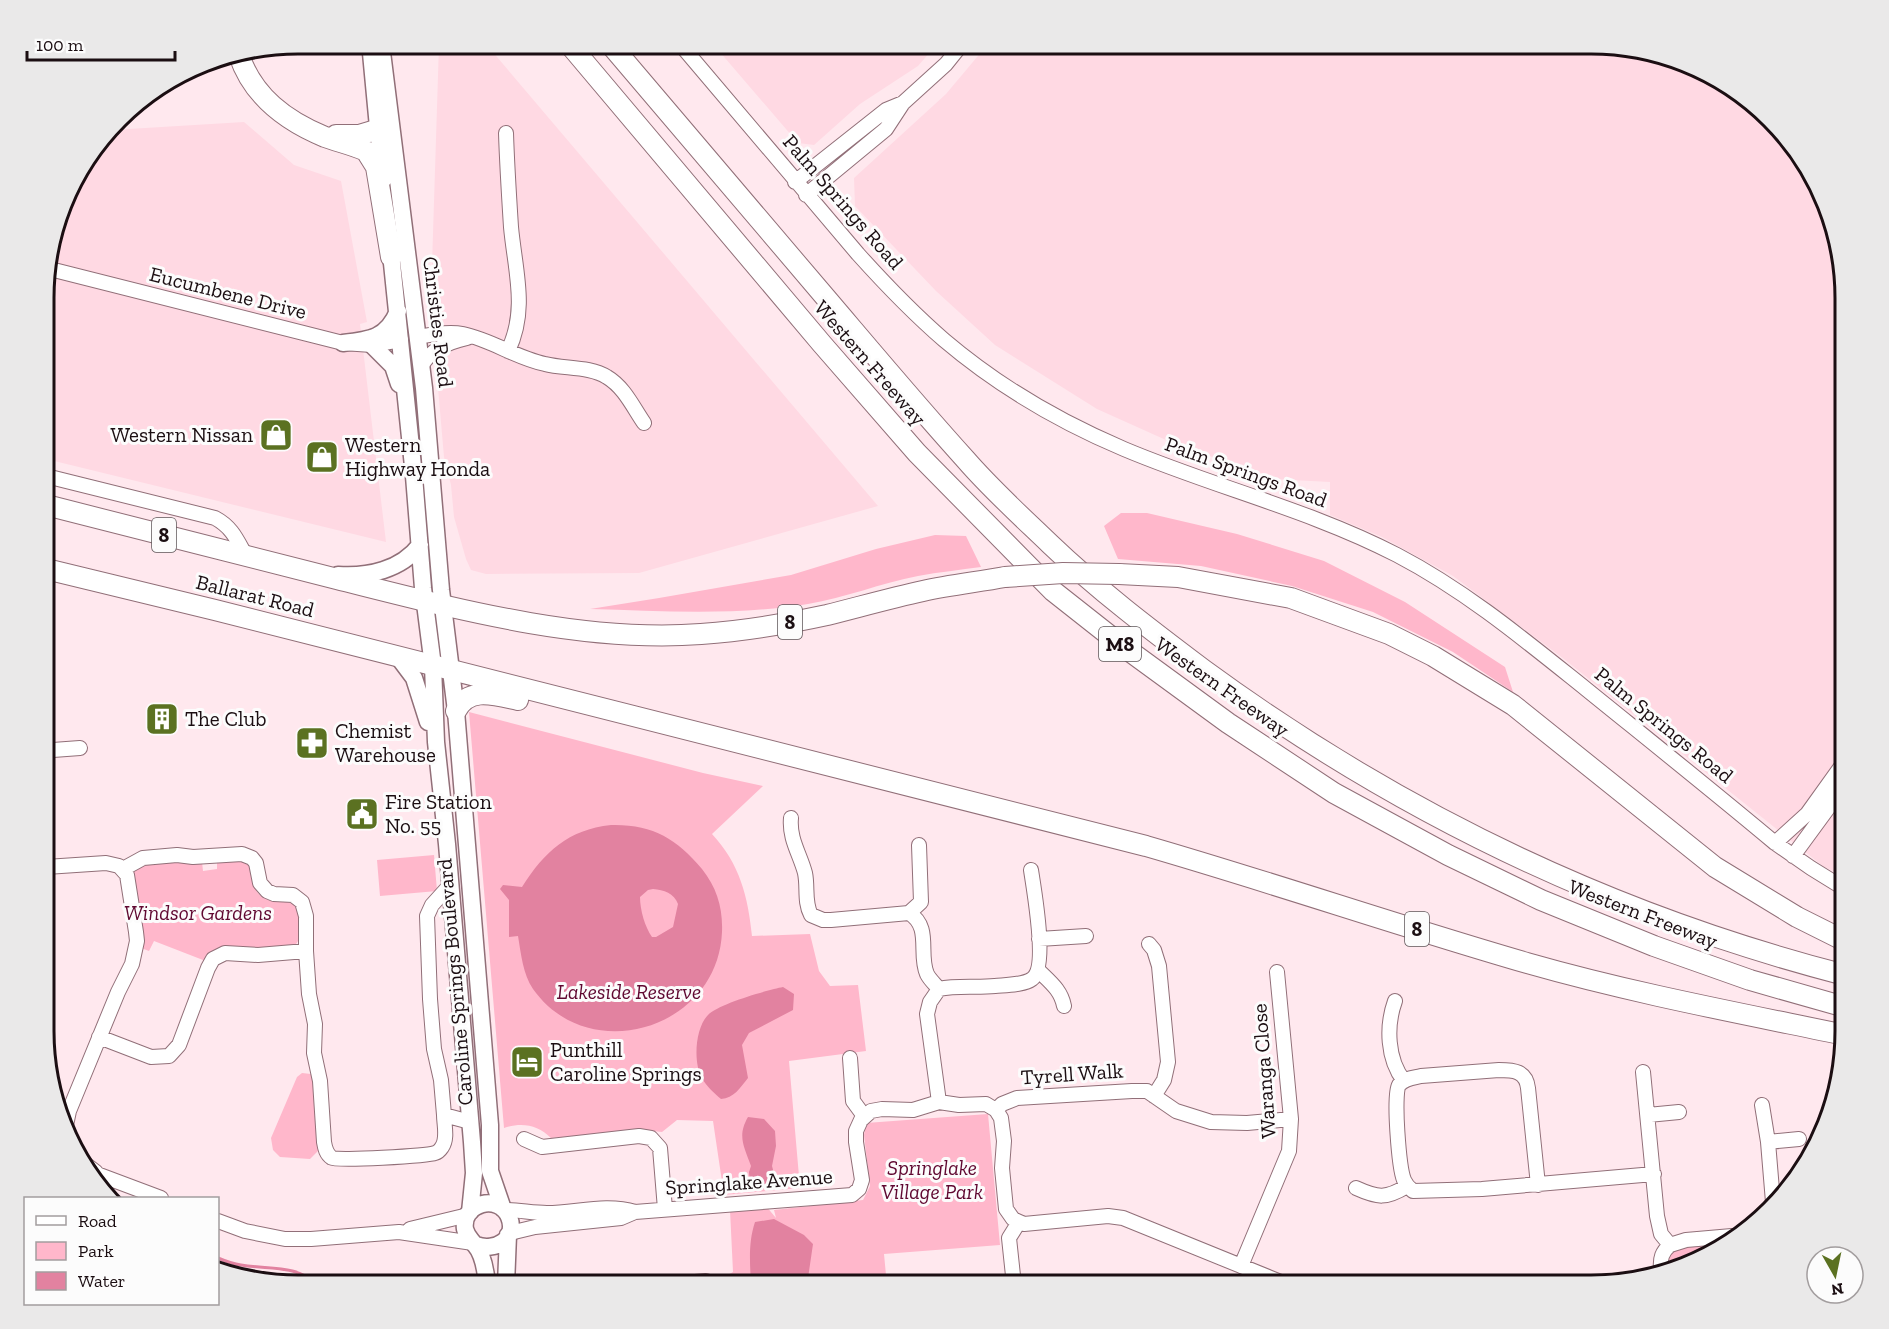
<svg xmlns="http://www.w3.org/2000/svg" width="1889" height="1329" font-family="'Zilla Slab',serif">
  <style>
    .built { fill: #ffd9e3 }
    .green { fill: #ffb7cb }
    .water { fill: #e282a0; fill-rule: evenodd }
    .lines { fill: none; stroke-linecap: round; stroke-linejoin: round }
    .stream { stroke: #e282a0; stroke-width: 3 }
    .minor-casing { stroke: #916f78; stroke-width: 16 }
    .major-casing { stroke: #916f78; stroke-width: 19 }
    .highway-casing { stroke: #916f78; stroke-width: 22 }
    .minor { stroke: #fff; stroke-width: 14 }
    .major { stroke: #fff; stroke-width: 16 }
    .highway { stroke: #fff; stroke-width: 20 }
    .highway-bridge-casing { stroke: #916f78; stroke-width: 22; stroke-linecap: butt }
    .highway-bridge { stroke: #fff; stroke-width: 20 }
    .labels { text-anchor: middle; stroke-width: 6; stroke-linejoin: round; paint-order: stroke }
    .shield { fill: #fcfcfc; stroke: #5e5558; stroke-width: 1.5 }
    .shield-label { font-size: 20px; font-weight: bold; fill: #1b0e12 }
    .street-label { font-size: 21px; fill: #1b0e12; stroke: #fcfcfc }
    .poi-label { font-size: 21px; fill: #1b0e12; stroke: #fcfcfc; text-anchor: start }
    .park-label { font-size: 21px; font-style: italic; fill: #600831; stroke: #fcfcfc }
    .rim { fill: none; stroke: #1b0e12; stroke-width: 3 }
  </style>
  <rect width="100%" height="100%" fill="#ffe8ee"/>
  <path class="built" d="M 439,44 L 486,44 L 878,506 L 639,573 L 486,574 L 471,570 L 466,559 L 454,517 L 451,485 L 444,457 L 437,376 L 430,328 Z
    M 713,44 L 937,44 L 918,66 L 860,104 L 814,145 L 798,143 Z
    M 988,44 L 1607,44 L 1673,57 L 1746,96 L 1812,171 L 1845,282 L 1845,876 L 1824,867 L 1564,659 L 1453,576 L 1382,537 L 1330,515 L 1330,482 L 1272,479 L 1166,440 L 1097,409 L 995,345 L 936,291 L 855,206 L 854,178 L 946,94 Z
    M 244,122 L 294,165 L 341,181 L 367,322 L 360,324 L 386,542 L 46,459 L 46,265 L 70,185 L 112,130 Z"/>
  <path class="green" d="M 1121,513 L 1147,513 L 1237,534 L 1324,561 L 1405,602 L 1505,667 L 1513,692 L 1453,652 L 1373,612 L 1292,586 L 1201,566 L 1118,559 L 1104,526 Z
    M 935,535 L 966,536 L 981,567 C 960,570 939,572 918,576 C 881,583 845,598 808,604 C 735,616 662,611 590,609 L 659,598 L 791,575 L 876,549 Z
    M 469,712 L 703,773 L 763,786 L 712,834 C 740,864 748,897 752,936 L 810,934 L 819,971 L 830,986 L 858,985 L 866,1051 L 789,1061 L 800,1188 L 724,1195 L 713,1121 L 677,1120 L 662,1132 L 643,1130 L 551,1138 C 538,1125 522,1122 504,1128 Z
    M 434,855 L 437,891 L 380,896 L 377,860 Z
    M 241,860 L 250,866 C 254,875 251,885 258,893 C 275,912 299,887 300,924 C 300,933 301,940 294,946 L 203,960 L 154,941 L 149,951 L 141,948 L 133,873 L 140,864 L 176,861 L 202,862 L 203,871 L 217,869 L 217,861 Z
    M 302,1073 L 311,1074 L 314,1082 L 318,1151 L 310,1159 L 280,1157 L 273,1150 L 271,1138 L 297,1077 Z
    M 988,1114 L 1000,1245 L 884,1254 L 886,1275 L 823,1277 L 823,1285 L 726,1285 L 722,1278 L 733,1272 L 730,1210 L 766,1206 L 776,1218 L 774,1210 L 863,1200 L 870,1186 L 864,1135 L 866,1123 Z
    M 1726,1241 L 1704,1259 L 1668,1267 L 1669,1255 L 1675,1248 Z"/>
  <path class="water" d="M 611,825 C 652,824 676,838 702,869 C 717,888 723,908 722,932 C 718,1029 589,1068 533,989 C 523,974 521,954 518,936 L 509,937 L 509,900 L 500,889 L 503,885 L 522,887 C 545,851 568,830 611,825 ZM 653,889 C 664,890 674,893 678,904 L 673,927 L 656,937 L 652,937 C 645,927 640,910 640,897 L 648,890 Z
    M 783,987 L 794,994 L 793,1010 L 749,1033 L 742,1045 L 748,1078 C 740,1088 734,1098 721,1099 C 714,1093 706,1086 702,1078 C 693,1063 695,1028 708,1015 C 718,1004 767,990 783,987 Z
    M 748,1117 L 764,1119 L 775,1131 L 776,1146 L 772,1166 L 776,1181 L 768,1189 L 758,1189 L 750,1185 L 749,1172 L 751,1166 C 744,1146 737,1136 748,1117 Z
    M 774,1219 L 804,1235 L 813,1244 L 807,1285 L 751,1285 C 750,1263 748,1243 755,1222 Z"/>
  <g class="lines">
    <path class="stream" d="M 218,1258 C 225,1261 233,1264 241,1265 C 271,1270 294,1264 319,1285"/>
    <g class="minor-casing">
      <path id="minor" d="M 680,44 L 858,254 C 885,284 914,314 944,340 C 997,385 1060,422 1124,449 C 1214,487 1310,510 1397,555 C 1466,591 1526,641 1586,689 C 1649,740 1713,791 1775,843 L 1811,868 L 1845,889
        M 506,133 C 507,165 509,196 511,227 C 515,271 528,309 508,351
        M 795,182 L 886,110 L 903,103
        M 806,195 L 886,129 L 903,103 L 946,64 L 962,44
        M 46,268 L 343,343 L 372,345 L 401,340
        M 418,337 C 432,334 448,331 463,334 C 492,340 516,358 545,364 C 564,369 590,366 607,377 C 624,387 633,407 644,423
        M 421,367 C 430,349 449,342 467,338
        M 46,476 L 215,518 C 232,527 237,540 246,556
        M 46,748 L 53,750 L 80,748
        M 791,818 C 789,839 800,854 805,873 C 808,887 804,902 811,915 L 823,920 L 831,920 L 909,913 C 932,927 918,954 927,974 C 930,980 935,984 939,989 L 930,1002 L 927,1014 L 939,1102
        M 1775,843 L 1807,814 L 1845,761
        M 1793,856 L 1834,800 L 1845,776
        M 46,867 L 106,863 L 119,866 L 127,875 L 136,932 L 137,941 L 132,964 L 118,992 L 69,1111 L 66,1125
        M 123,869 L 143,858 L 177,855 L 193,857 L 242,854 L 252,858 L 256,863 L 260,883 L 267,891 L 274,894 L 293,895 L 302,902 L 306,916 L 306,951 L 309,994 L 315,1024 L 314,1053 L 320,1081 L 324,1142 C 325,1148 326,1154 332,1158 C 337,1161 427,1156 435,1153 C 439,1152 440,1150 442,1147 C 448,1138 444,1125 444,1115
        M 451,884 L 432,905 L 427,916 L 430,999 L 434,1049 L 441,1080 L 444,1115 L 470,1122
        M 909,913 L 921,902 L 919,845
        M 1039,939 L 1086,936
        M 1149,944 L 1154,950 L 1159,966 L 1168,1062 L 1164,1080 L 1154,1096
        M 1039,971 C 1050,982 1061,990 1064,1006
        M 939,989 C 957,985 977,988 995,986 C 1005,985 1024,985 1032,979 C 1048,968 1034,890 1031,870
        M 1395,1001 C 1386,1026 1387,1059 1404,1081
        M 99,1037 L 151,1057 L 169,1056 L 179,1045 L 208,968 L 213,959 L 225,953 L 258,955 L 306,951
        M 850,1058 L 853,1101 L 864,1116
        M 1643,1072 L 1657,1216 L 1661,1234 L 1670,1245 C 1662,1252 1660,1258 1661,1269
        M 1762,1105 L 1768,1142 L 1773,1202
        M 996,1110 L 1002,1104 L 1017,1098 L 1132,1091 L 1147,1091 L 1176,1111 L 1211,1122 L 1247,1123 L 1291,1119
        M 1648,1115 L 1679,1112
        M 524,1139 L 542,1147 L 639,1136 L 651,1138 L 660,1148 L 665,1209
        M 1768,1142 L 1799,1139
        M 79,1159 L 96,1172
        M 89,1171 L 161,1198
        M 1538,1185 L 1528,1088 C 1526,1071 1514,1070 1499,1070 L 1421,1076 C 1413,1078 1405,1078 1399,1085 C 1393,1095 1399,1168 1404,1180 C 1406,1185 1409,1188 1413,1191 L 1482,1189 L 1654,1174
        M 1356,1188 C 1378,1198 1386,1199 1407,1186
        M 505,1210 C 519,1210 533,1213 547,1213 C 576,1213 606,1203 635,1212
        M 218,1221 L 245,1231 L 285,1239 L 311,1239 L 399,1232 L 473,1243
        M 410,1229 L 468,1215
        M 510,1233 L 535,1227 L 621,1218 L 635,1212 L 852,1195 L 859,1189 L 862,1180 L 856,1142 L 856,1131 L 861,1120 L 871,1111 L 882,1109 L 913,1110 L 939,1102 L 959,1105 L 986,1104 L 996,1110 L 1001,1118 L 1004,1141 L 1002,1168 L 1006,1209 L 1013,1219 L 1024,1224 L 1108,1216 L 1123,1218 L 1288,1285
        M 1670,1245 L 1686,1240 L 1732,1236
        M 1241,1266 L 1289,1151 L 1291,1119 L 1277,972
        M 662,1285 L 706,1281 L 718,1285
        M 1014,1285 L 1009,1238 L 1019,1222"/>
    </g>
    <g class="major-casing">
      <path id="major" d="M 381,44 L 424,388 L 441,590 L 456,711 L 490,1125 L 490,1171 L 503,1209
        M 371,53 L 383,180
        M 390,244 L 414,476 L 423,588 L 433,666 L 436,742 L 447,844 L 472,1142 L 474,1173 L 470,1212
        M 343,343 C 370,340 387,338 398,311
        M 372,345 L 393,366 L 399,384
        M 338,575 C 368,577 401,570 420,545
        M 399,658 L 414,678 L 428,722
        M 476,1245 C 495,1252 518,1239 509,1217 C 499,1193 461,1203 465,1229 C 467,1237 471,1239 475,1245 C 483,1254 486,1273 487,1285
        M 506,1285 L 508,1235"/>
    </g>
    <g class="highway-casing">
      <path id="highway" d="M 569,44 L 822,344 L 917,453 L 1053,591 L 1124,647 L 1228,723 L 1334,793 L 1448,855 L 1541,900 L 1654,946 L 1750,980 L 1845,1007
        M 610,44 C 682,128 754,213 826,298 C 872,352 918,407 966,460 C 992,490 1022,517 1050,544 C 1098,590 1151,630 1204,670 C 1398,812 1612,915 1845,975
        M 239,55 C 253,97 286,121 325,137 C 339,142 353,145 366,151 L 376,167 L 391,257
        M 336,135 L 359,135 L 379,129
        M 46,505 C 143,530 240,554 337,579 C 453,608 580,643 701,634 C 743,631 786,624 827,615 C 859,607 891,598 923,591 C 950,585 978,582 1005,577
        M 46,569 L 215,610 L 1146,846 C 1274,883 1399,926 1527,963 C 1632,993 1739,1013 1845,1035
        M 1119,574 L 1178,577 L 1291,598 L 1389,634 L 1433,656 L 1513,705 L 1715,867 L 1797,917 L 1845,941
        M 456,711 C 468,686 495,695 518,700"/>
    </g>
    <use href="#minor" class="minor"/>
    <use href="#major" class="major"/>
    <use href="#highway" class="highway"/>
    <g class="highway-bridge-casing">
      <path id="highway-bridge" d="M 1005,577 L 1063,573 L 1119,574"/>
    </g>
    <use href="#highway-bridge" class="highway-bridge"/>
  </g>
  <defs>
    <g id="shop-square" transform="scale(1.725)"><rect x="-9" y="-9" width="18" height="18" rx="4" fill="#5b7121" stroke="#fcfcfc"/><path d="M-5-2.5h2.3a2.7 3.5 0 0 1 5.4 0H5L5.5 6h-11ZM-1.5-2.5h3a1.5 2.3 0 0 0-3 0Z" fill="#fff"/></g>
    <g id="building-square" transform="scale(1.725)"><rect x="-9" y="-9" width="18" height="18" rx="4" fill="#5b7121" stroke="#fcfcfc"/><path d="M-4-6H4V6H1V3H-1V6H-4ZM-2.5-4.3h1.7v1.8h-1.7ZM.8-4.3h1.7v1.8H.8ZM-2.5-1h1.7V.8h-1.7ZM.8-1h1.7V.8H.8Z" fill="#fff"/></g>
    <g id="pharmacy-square" transform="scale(1.725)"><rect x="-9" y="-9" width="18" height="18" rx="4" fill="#5b7121" stroke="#fcfcfc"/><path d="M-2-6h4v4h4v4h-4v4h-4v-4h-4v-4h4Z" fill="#fff"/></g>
    <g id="civic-square" transform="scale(1.725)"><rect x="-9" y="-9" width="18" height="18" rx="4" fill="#5b7121" stroke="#fcfcfc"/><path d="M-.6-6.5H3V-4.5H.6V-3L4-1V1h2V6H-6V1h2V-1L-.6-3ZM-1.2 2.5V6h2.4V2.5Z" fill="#fff"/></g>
    <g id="hotel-square" transform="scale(1.725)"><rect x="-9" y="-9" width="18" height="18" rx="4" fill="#5b7121" stroke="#fcfcfc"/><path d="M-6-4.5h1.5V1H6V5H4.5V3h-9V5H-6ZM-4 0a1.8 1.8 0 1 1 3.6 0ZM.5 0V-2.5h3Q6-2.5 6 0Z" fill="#fff"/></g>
  </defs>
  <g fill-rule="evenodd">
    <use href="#shop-square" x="276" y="435"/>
    <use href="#shop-square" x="322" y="457"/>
    <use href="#building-square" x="162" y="719"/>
    <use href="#pharmacy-square" x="312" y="743"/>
    <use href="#civic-square" x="362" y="814"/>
    <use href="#hotel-square" x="527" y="1062"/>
  </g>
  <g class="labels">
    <g class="shield">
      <rect x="152" y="518" width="24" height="34" rx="4.5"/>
      <rect x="778" y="605" width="24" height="34" rx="4.5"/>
      <rect x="1099" y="627" width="42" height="34" rx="4.5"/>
      <rect x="1405" y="912" width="24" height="34" rx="4.5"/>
    </g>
    <g class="shield-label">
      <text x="164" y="542">8</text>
      <text x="790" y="629">8</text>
      <text x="1120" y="651">M8</text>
      <text x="1417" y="936">8</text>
    </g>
    <g class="street-label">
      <text transform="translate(843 202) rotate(49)" y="7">Palm Springs Road</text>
      <text transform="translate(228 293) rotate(14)" y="7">Eucumbene Drive</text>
      <text transform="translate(438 322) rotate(83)" y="7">Christies Road</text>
      <text transform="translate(870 363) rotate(49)" y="7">Western Freeway</text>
      <text transform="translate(1246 472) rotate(20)" y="7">Palm Springs Road</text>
      <text transform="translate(255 596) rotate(14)" y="7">Ballarat Road</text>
      <text transform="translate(1222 687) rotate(35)" y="7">Western Freeway</text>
      <text transform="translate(1664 725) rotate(39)" y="7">Palm Springs Road</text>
      <text transform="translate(1643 914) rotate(21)" y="7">Western Freeway</text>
      <text transform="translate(455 982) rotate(-95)" y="7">Caroline Springs Boulevard</text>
      <text transform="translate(1264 1071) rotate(-94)" y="7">Waranga Close</text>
      <text transform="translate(1072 1074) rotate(-4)" y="7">Tyrell Walk</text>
      <text transform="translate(749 1182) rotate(-4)" y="7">Springlake Avenue</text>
    </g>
    <g class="poi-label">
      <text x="253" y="442" text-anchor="end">Western Nissan</text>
      <text x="345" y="452">Western<tspan x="345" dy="24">Highway Honda</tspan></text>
      <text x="185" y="726">The Club</text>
      <text x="335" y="738">Chemist<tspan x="335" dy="24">Warehouse</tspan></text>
      <text x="385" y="809">Fire Station<tspan x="385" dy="24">No. 55</tspan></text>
      <text x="550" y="1057">Punthill<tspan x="550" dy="24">Caroline Springs</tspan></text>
    </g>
    <g class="park-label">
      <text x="198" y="920">Windsor Gardens</text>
      <text x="629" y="999">Lakeside Reserve</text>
      <text x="932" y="1175">Springlake<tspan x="932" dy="24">Village Park</tspan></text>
    </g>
  </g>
  <path d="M0 0H1889V1329H0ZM298 54H1591A244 244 0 0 1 1835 298V1031A244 244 0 0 1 1591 1275H298A244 244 0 0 1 54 1031V298A244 244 0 0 1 298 54Z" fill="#eae9e9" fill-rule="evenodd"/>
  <path class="rim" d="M298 54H1591A244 244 0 0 1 1835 298V1031A244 244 0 0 1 1591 1275H298A244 244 0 0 1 54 1031V298A244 244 0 0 1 298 54Z"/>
  <rect x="24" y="1197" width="195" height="108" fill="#fcfcfc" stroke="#a29d9e" stroke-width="1.5"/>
  <rect x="36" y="1216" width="30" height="9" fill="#ffffff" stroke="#a29d9e" stroke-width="1.5"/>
  <text x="78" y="1227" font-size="18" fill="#1b0e12">Road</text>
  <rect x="36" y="1242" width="30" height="18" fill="#ffb7cb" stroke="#a29d9e" stroke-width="1.5"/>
  <text x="78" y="1257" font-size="18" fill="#1b0e12">Park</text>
  <rect x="36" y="1272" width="30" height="18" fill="#e282a0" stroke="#a29d9e" stroke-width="1.5"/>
  <text x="78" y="1287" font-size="18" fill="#1b0e12">Water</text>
  <g transform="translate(1835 1275) rotate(171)"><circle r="28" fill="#fcfcfc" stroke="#a29d9e" stroke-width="1.5"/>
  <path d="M0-4.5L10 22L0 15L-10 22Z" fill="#5b7121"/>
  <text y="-9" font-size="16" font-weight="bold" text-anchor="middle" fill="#1b0e12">N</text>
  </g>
  <path d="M27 51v9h148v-9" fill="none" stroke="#1b0e12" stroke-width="3"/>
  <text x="36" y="51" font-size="18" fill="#1b0e12" stroke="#fcfcfc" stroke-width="4.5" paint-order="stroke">100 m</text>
</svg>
